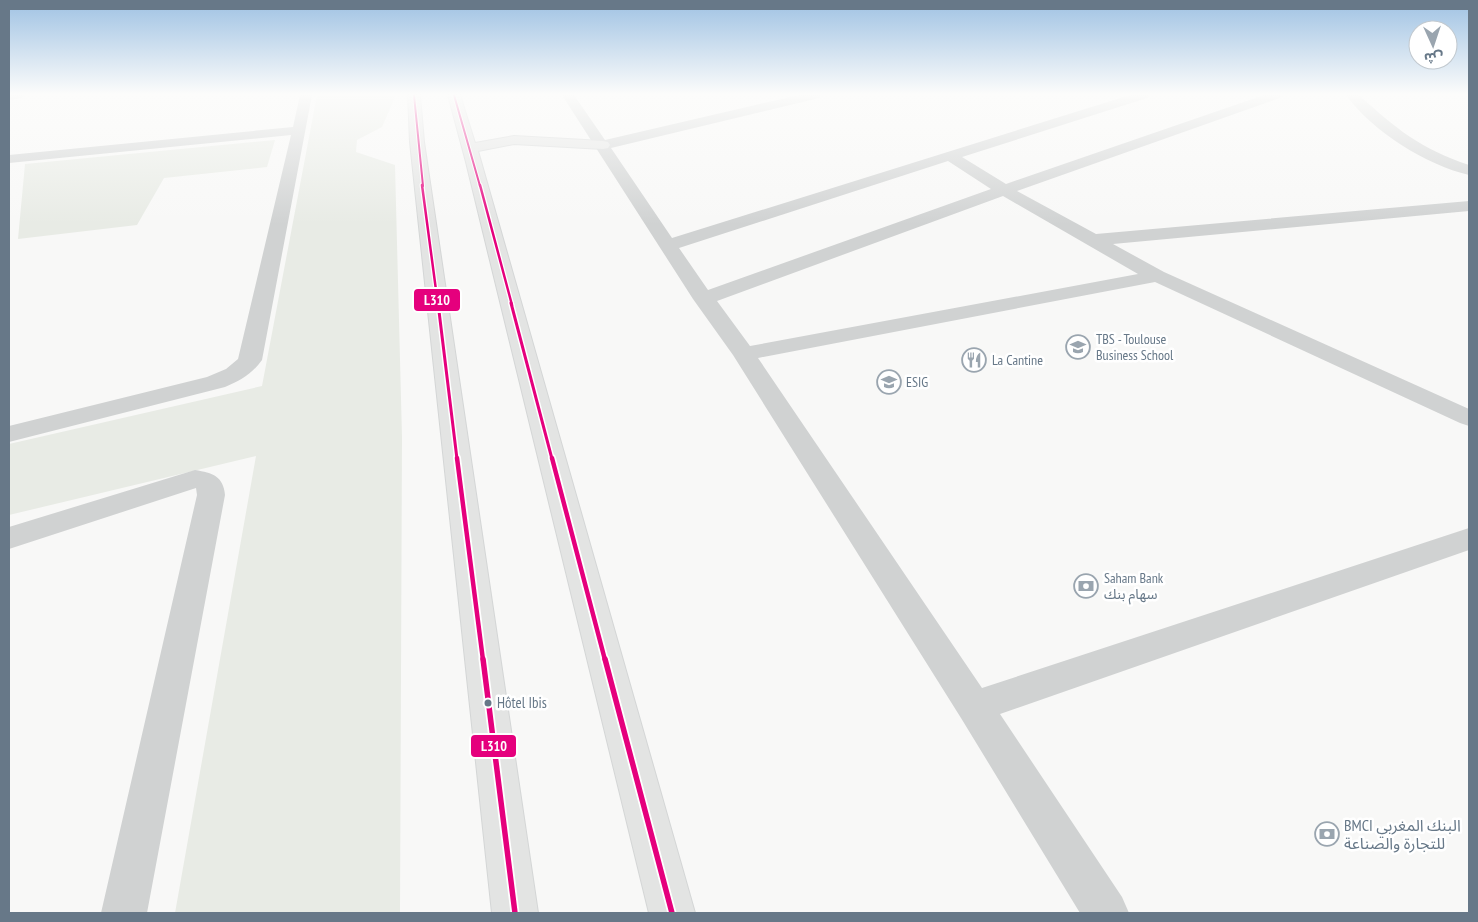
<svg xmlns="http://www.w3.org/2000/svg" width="1478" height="922" font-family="'PT Sans Narrow','Noto Sans Arabic',sans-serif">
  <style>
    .green { fill: #e8ebe5 }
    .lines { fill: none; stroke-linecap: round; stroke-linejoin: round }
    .trunk-casing { stroke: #d4d6d6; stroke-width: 2 }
    .minor { fill: #d0d2d2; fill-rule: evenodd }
    .trunk { fill: #e3e4e3; fill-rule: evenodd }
    .bus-1-far4-casing { stroke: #fff; stroke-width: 4 }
    .bus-1-far3-casing { stroke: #fff; stroke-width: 5 }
    .bus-1-far2-casing { stroke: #fff; stroke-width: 6 }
    .bus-1-far1-casing { stroke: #fff; stroke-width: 8 }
    .bus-1-casing { stroke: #fff; stroke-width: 9 }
    .bus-1-far4 { stroke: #e5007d; stroke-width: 2 }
    .bus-1-far3 { stroke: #e5007d; stroke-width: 2.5 }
    .bus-1-far2 { stroke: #e5007d; stroke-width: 3 }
    .bus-1-far1 { stroke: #e5007d; stroke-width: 4.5 }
    .bus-1 { stroke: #e5007d; stroke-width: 5.5 }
    .bus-dot { fill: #677888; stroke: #fff; stroke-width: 2 }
    .labels { text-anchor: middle; stroke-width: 5; stroke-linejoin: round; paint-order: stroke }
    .poi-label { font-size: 14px; fill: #677888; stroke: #fff; text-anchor: start }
    .near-bus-label { font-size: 15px; fill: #677888; stroke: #fff; text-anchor: start }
    .near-poi-label { font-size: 16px; fill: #677888; stroke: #fff; text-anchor: start }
    .line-badge { stroke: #fff; stroke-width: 2 }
    .badge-label { font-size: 14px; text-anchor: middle; font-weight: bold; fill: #fff }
  </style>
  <rect width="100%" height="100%" fill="#f8f8f7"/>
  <path class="green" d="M 317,95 L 396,95 L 382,127 L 357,140 L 356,152 L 395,165 L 402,437 L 400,913 L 175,913 L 256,456 L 9,515 L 9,444 L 262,386 Z
    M 275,140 L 267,167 L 164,178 L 137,225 L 18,239 L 25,164 Z"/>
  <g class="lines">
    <g class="trunk-casing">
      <path id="trunk" d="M 408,95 L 420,95 L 424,142 L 538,913 L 492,913 L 410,142 Z
        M 448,95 L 460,95 L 475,143 L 514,136 L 603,141 L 608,142 L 610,145 L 608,148 L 603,149 L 514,144 L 478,151 L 695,913 L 649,913 L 466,162 Z"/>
    </g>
    <path class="minor" d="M 9,95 L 24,95 L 22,98 L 9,100 Z
      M 300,95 L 312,95 L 262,360 C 252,374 240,381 225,387 L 9,442 L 9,426 L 207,377 L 226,369 L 238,359 L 291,135 L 9,163 L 9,155 L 293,127 Z
      M 562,95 L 574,95 L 605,140 L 799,95 L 821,95 L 819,98 L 611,148 L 672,238 L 1130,95 L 1149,95 L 1147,98 L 962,157 L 1006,184 L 1264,95 L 1282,95 L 1280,98 L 1017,191 L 1096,234 L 1469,201 L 1469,211 L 1113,244 L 1164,272 L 1469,409 L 1469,426 L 1460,423 L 1155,282 L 758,358 L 982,688 L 1469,528 L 1469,550 L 1000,714 L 1122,897 L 1129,913 L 1080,913 L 961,718 L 733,355 L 693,299 ZM 948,161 L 991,189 L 708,290 L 679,248 ZM 1003,196 L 1138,274 L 750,346 L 717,301 Z
      M 1346,95 L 1359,95 C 1396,129 1421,149 1469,165 L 1469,175 C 1426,165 1372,131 1346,95 Z
      M 195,470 C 213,473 223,476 225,495 L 147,913 L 101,913 L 197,495 L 196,488 L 9,549 L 9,527 Z"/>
    <use href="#trunk" class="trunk"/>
    <g class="bus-1-far4-casing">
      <path id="bus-1-far4" d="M 414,95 L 423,186
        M 454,95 L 480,186"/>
    </g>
    <g class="bus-1-far3-casing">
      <path id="bus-1-far3" d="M 422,185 L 438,305
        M 480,185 L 512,305"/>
    </g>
    <g class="bus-1-far2-casing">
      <path id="bus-1-far2" d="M 438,303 L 457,459
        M 511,303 L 552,459"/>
    </g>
    <g class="bus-1-far1-casing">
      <path id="bus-1-far1" d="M 457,458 L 483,660
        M 552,458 L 605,660"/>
    </g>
    <g class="bus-1-casing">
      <path id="bus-1" d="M 483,659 L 515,913
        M 605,659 L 672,913"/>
    </g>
    <use href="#bus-1-far4" class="bus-1-far4"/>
    <use href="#bus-1-far3" class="bus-1-far3"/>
    <use href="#bus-1-far2" class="bus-1-far2"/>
    <use href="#bus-1-far1" class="bus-1-far1"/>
    <use href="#bus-1" class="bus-1"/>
  </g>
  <linearGradient id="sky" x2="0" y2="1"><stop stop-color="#9fc2e3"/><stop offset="0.42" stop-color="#fcfcfb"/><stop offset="1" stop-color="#fcfcfb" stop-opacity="0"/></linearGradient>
  <rect width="1478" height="224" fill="url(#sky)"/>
  <defs>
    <g id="university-ring" transform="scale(1.25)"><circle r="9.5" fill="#fff" stroke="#9aa5af" stroke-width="1.5"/><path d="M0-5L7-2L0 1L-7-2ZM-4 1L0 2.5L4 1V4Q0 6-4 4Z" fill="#9aa5af"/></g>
    <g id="restaurant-ring" transform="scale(1.25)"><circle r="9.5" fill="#fff" stroke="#9aa5af" stroke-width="1.5"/><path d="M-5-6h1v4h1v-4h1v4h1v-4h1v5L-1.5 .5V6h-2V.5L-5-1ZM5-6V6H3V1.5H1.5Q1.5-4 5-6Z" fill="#9aa5af"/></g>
    <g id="bank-ring" transform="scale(1.25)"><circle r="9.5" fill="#fff" stroke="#9aa5af" stroke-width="1.5"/><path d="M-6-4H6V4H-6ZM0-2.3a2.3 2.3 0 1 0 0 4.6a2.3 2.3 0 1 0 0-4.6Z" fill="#9aa5af"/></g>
  </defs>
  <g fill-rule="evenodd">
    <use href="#university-ring" x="1078" y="347"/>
    <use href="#restaurant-ring" x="974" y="360"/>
    <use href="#university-ring" x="889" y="382"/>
    <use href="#bank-ring" x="1086" y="586"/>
    <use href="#bank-ring" x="1327" y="834"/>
  </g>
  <circle class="bus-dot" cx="488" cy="703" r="4.5"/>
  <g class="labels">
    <g class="poi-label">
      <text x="1096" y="344">TBS - Toulouse<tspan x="1096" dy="16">Business School</tspan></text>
      <text x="992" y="365">La Cantine</text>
      <text x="906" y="387">ESIG</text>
      <text x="1104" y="583">Saham Bank<tspan x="1104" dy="16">سهام بنك</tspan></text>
    </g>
    <g class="near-bus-label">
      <text x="497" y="708">Hôtel Ibis</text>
    </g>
    <g class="near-poi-label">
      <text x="1344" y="831">BMCI البنك المغربي<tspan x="1344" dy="18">للتجارة والصناعة</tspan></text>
    </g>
  </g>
  <g class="line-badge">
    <rect x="413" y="288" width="48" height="24" rx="5" fill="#e5007d"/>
    <rect x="470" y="734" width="47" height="24" rx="5" fill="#e5007d"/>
  </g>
  <g class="badge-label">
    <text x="437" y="305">L310</text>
    <text x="494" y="751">L310</text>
  </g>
  <rect width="1478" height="922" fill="none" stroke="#677888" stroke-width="20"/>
  <g transform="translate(1433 45) rotate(177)"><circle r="24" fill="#ffffff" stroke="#c2c9cf"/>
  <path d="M0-4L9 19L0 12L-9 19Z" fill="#9aa5af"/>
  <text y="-8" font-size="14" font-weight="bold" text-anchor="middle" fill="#677888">ش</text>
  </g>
</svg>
